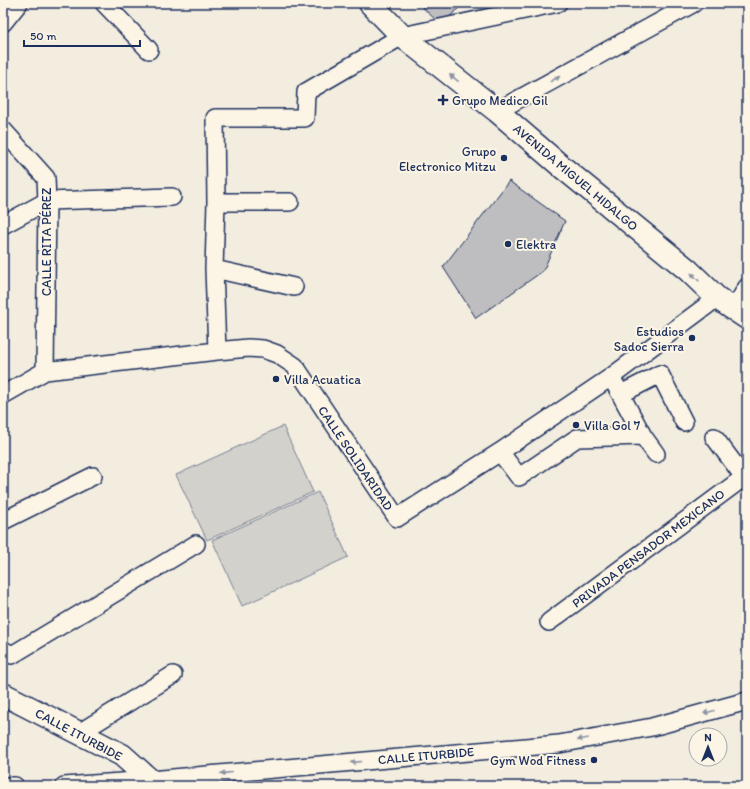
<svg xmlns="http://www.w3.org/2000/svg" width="750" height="789" font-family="Itim,sans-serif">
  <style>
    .green { fill: #d3d1cc; stroke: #778095 }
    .building { fill: #bebec0; stroke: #1b2f5e }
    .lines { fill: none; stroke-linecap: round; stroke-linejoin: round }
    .minor-casing { stroke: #1b2f5e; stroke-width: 20 }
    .tertiary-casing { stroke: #1b2f5e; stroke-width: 25 }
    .secondary-casing { stroke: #1b2f5e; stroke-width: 25 }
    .minor { stroke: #fcf5e5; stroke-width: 17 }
    .tertiary { stroke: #fcf5e5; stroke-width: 22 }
    .secondary { stroke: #fcf5e5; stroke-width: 22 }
    .oneway { fill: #8c92a2 }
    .poi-dot { fill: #1b2f5e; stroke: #fcf5e5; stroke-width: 1.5 }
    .labels { text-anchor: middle; stroke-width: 4; stroke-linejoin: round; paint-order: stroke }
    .poi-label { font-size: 13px; fill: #1b2f5e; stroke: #fcf5e5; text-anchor: start }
    .street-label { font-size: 13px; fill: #1b2f5e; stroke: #fcf5e5 }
  </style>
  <rect width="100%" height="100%" fill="#f3ede0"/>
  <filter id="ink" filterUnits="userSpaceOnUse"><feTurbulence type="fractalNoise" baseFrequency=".025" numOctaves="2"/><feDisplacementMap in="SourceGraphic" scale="8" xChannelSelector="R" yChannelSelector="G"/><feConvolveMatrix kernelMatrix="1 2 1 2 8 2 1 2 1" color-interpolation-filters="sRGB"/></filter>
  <g filter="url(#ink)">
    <path class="green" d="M 283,426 L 313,492 L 207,540 L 176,475 Z
      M 318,492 L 348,557 L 242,606 L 212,540 Z"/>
    <path class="building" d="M 418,3 L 464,3 L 441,25 Z
      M 509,181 L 565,221 L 543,271 L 476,318 L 443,267 Z"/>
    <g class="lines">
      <g class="minor-casing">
        <path id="minor" d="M 104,3 L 149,50
          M 3,23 L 19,3
          M 497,111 L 694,3
          M 3,130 L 46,178 L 47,201 L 45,371
          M 216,202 L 290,202
          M 3,225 L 47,201 L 172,197
          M 214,269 L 294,287
          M 734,309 L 747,287
          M 217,351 L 214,269 L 216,202 L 215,118 L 305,118 L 306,92 L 402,36 L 558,3
          M 615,384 L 643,436 L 656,454
          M 621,394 L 660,374 L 684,422
          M 3,395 L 45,371 L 217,351 L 248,348 L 263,349 L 277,354 L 295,366 L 397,518 L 500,452 L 611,377 L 717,298
          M 714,437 L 744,477
          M 500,452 L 519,477 L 577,438 L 643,436
          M 3,521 L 93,476
          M 549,622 L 747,475
          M 3,650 L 12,655 L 196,544
          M 79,733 L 173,675
          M 3,786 L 15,786
          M 64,786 L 150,780 L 559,744 L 652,727 L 747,701"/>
      </g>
      <g class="tertiary-casing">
        <path id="tertiary" d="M 3,694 L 122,755 L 150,780 L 152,786"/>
      </g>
      <g class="secondary-casing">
        <path id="secondary" d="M 370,3 L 402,36 L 497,111 L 562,167 L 688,270 L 717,298 L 747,318"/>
      </g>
      <use href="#minor" class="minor"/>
      <use href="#tertiary" class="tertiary"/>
      <use href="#secondary" class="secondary"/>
    </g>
    <defs><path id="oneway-solid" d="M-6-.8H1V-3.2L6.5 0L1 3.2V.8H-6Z"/></defs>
    <g class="oneway">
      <use href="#oneway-solid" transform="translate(454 78) rotate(-142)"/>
      <use href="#oneway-solid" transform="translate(555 79) rotate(-29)"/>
      <use href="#oneway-solid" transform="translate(695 277) rotate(-136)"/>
      <use href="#oneway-solid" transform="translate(709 712) rotate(165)"/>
      <use href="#oneway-solid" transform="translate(583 739) rotate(170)"/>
      <use href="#oneway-solid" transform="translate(356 762) rotate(175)"/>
      <use href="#oneway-solid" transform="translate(226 773) rotate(175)"/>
    </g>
  </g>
  <g class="poi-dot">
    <path d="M441 94h4v4h4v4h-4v4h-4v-4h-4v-4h4z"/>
    <circle cx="504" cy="158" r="4"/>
    <circle cx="508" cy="244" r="4"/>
    <circle cx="692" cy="338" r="4"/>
    <circle cx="276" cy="379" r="4"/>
    <circle cx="576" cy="425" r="4"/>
    <circle cx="594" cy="760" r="4"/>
  </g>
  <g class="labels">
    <g class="poi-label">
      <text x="452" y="105">Grupo Medico Gil</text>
      <text x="496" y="156" text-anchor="end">Grupo<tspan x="496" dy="15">Electronico Mitzu</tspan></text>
      <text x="516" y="249">Elektra</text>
      <text x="684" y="336" text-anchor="end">Estudios<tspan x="684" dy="15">Sadoc Sierra</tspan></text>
      <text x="284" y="384">Villa Acuatica</text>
      <text x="584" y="430">Villa Gol 7</text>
      <text x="586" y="765" text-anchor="end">Gym Wod Fitness</text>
    </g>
    <g class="street-label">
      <text transform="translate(576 177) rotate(40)" y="5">AVENIDA MIGUEL HIDALGO</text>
      <text transform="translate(46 242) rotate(-90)" y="5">CALLE RITA PÉREZ</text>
      <text transform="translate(356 458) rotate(56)" y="5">CALLE SOLIDARIDAD</text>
      <text transform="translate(648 548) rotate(-37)" y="5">PRIVADA PENSADOR MEXICANO</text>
      <text transform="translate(79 734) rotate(28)" y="5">CALLE ITURBIDE</text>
      <text transform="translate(426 755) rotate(-5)" y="5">CALLE ITURBIDE</text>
    </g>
  </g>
  <rect width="750" height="789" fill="none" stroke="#fcf5e5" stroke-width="16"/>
  <rect x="8" y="8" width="734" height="773" fill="none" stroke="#1b2f5e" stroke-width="1.5" filter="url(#ink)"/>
  <g transform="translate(708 747)"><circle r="19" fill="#fcf5e5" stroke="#a2a6af"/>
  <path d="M0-3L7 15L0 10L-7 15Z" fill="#1b2f5e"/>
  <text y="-6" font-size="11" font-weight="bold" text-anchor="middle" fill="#1b2f5e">N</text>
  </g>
  <path d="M24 40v6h116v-6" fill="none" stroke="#1b2f5e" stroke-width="2"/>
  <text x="30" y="40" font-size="12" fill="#1b2f5e" stroke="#fcf5e5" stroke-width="3" paint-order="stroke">50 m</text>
</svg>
